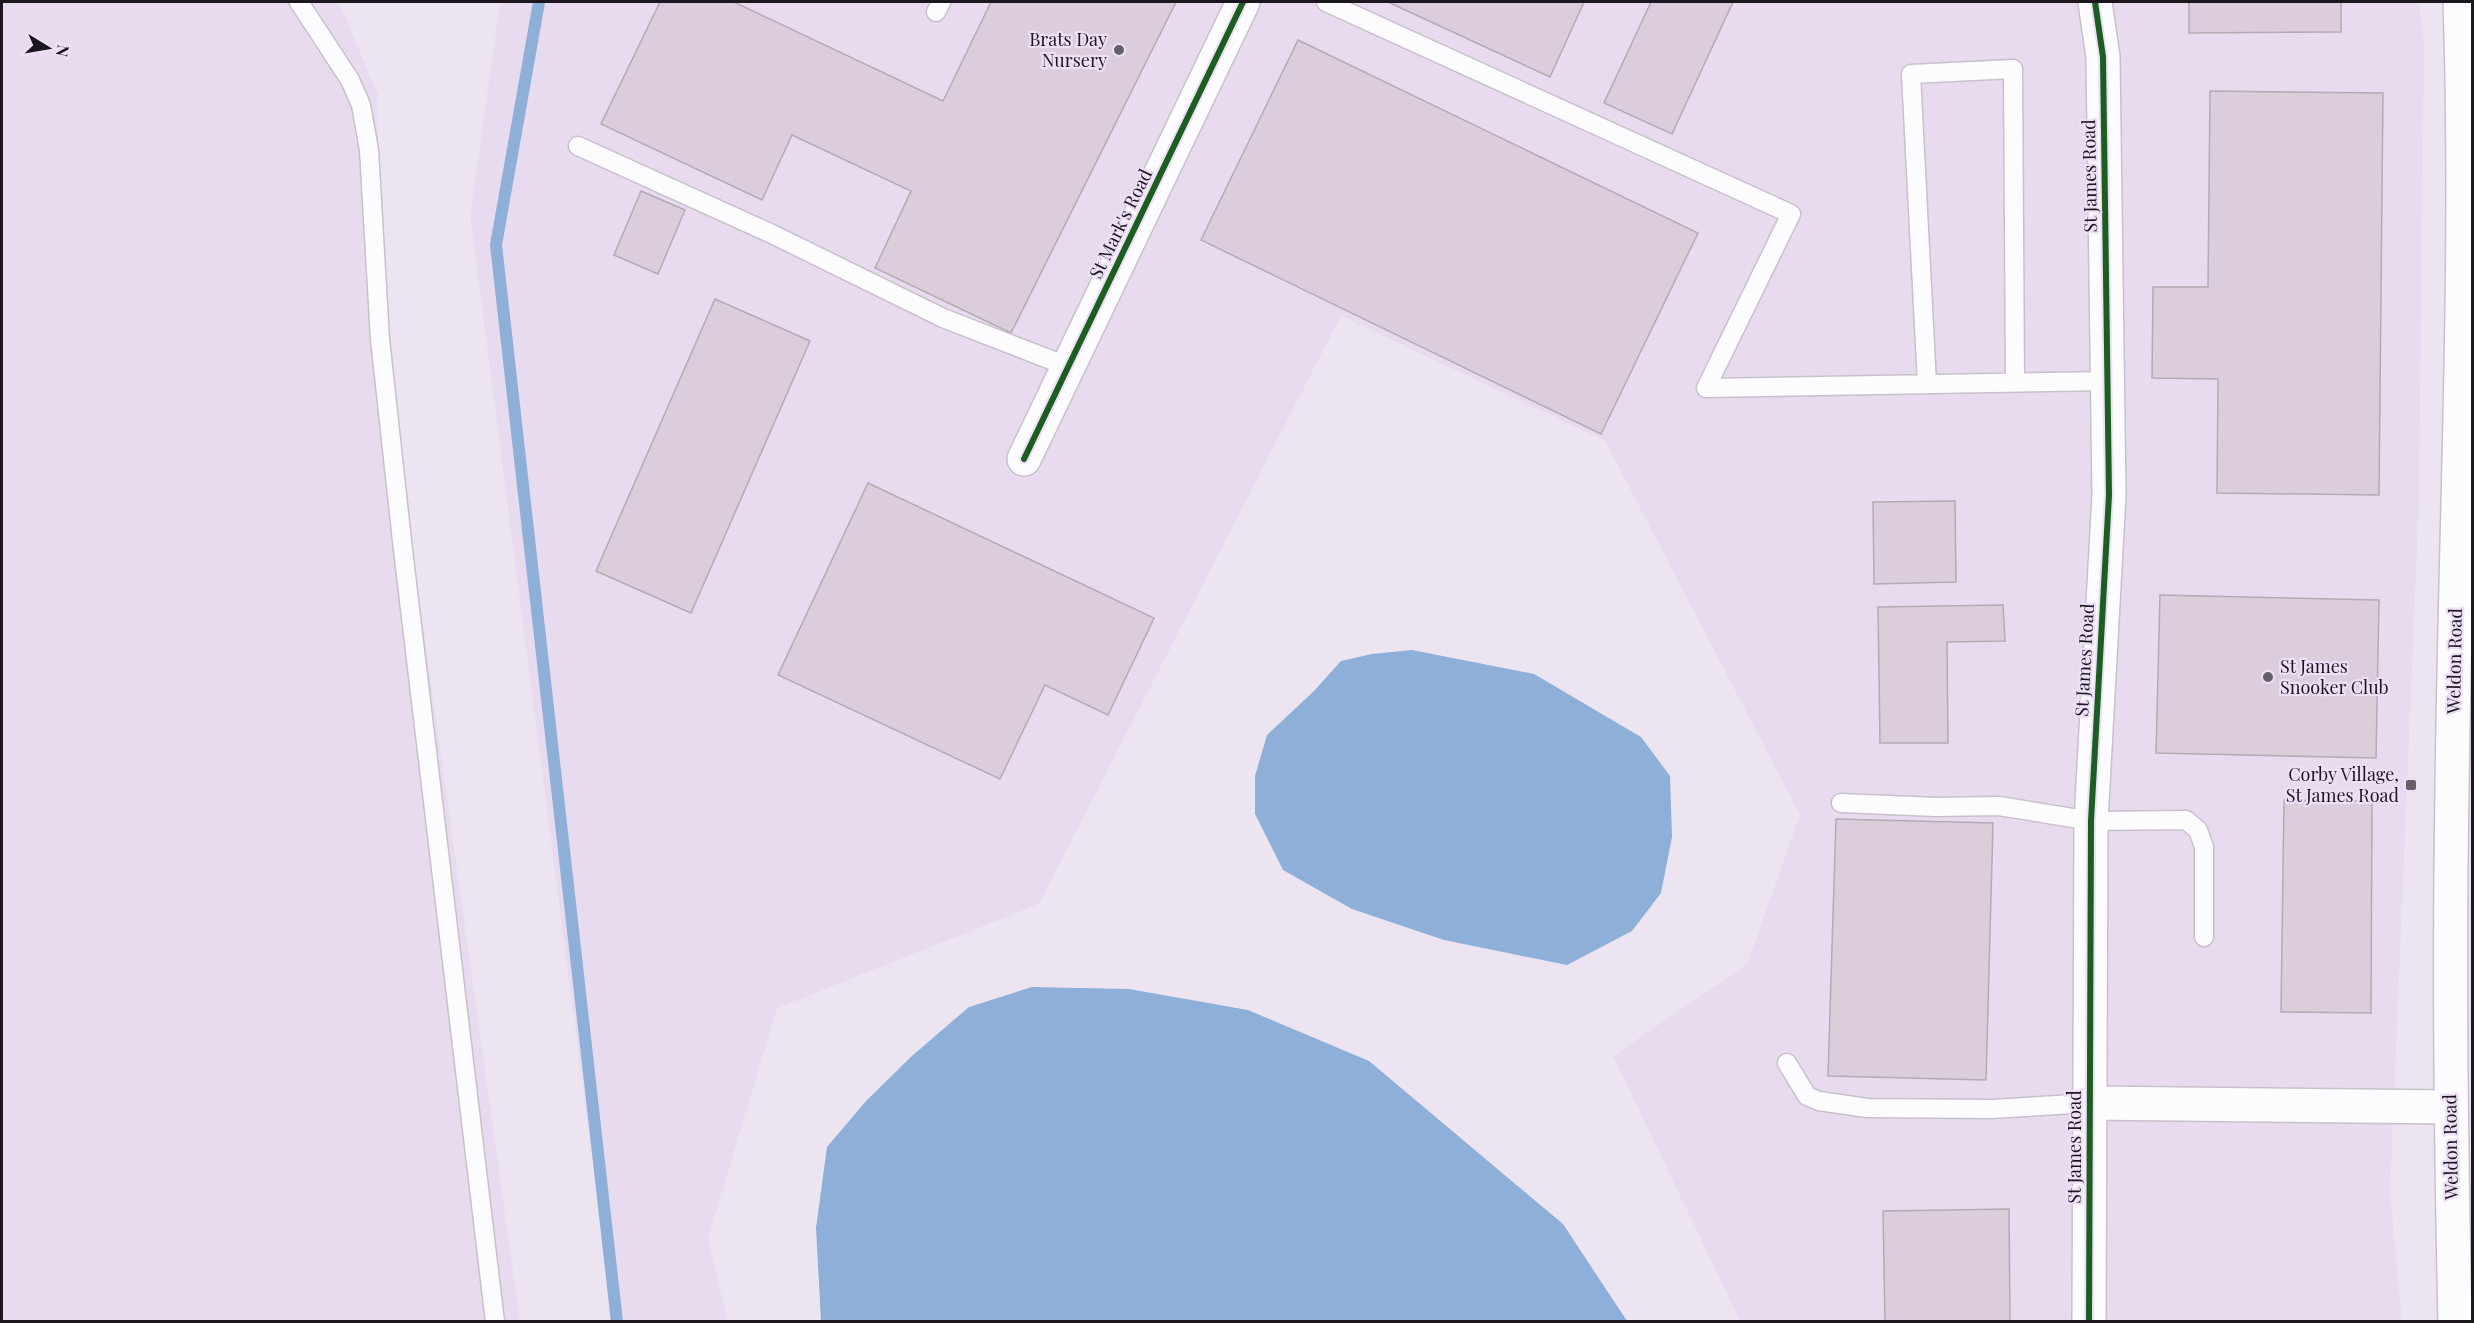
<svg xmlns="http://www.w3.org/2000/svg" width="2474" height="1323" font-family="'Playfair Display',serif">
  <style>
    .built { fill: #e8dbf0 }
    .water { fill: #8eafd7 }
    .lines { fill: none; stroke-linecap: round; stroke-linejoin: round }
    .stream { stroke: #8eafd7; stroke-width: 12 }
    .building { fill: #dbcddc; stroke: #b2abb3; stroke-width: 1.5 }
    .lane-casing { stroke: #c7c1cb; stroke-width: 21 }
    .street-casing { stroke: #c7c1cb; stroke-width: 36 }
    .highway-casing { stroke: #c7c1cb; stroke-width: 36 }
    .lane { stroke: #fcfbfd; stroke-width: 18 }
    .street { stroke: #fcfbfd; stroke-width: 33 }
    .highway { stroke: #fcfbfd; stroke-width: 33 }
    .cycleway-casing { stroke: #ede0f6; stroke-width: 10 }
    .cycleway { stroke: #1b5e20; stroke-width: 6 }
    .poi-dot { fill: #655f68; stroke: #ede0f6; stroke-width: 2 }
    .labels { text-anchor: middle; stroke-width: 4.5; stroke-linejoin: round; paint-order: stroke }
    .poi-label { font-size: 18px; fill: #1c171f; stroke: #ede0f6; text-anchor: end }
    .street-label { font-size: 18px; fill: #1c171f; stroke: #ede0f6 }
  </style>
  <rect width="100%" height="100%" fill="#ece5f1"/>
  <path class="built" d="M 2,2 L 339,2 L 378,95 L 377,295 L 520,1321 L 2,1322 Z
    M 500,2 L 2419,2 L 2424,43 L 2419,501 L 2390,1192 L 2402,1321 L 1740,1321 L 1613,1056 L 1747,964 L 1800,815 L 1605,441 L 1341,316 L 1039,904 L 777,1008 L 708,1239 L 728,1321 L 613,1321 L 470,215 Z"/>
  <path class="water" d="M 1412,650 L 1534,674 L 1641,737 L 1670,776 L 1672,837 L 1661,893 L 1632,931 L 1567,965 L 1444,940 L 1352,909 L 1283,870 L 1255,814 L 1255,776 L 1267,735 L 1314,691 L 1341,661 L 1372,654 Z
    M 1032,987 L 1129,989 L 1248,1010 L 1369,1061 L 1563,1224 L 1627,1321 L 821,1321 L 816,1228 L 827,1147 L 866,1101 L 913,1055 L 969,1007 Z"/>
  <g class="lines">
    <path class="stream" d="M 539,2 L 496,245 L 617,1322"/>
  </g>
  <path class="building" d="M 660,2 L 734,2 L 943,101 L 991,2 L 1176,2 L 1011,333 L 875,268 L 911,191 L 792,135 L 762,200 L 601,124 Z
    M 1388,2 L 1584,2 L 1550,77 Z
    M 1651,2 L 1733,2 L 1672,134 L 1604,103 Z
    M 2189,2 L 2341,2 L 2341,32 L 2189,33 Z
    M 1298,40 L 1698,233 L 1601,434 L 1201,240 Z
    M 2210,91 L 2383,93 L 2379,495 L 2217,493 L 2218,379 L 2152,378 L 2153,287 L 2208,287 Z
    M 641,191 L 685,210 L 658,274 L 614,255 Z
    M 715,299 L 810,341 L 691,613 L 596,571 Z
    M 868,483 L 1154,618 L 1108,715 L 1045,685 L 1000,779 L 778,675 Z
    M 1955,501 L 1956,582 L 1874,584 L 1873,502 Z
    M 2160,595 L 2379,600 L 2376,758 L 2156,753 Z
    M 2003,605 L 2005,641 L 1947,642 L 1948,743 L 1880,743 L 1878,607 Z
    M 2284,800 L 2372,801 L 2371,1013 L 2281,1012 Z
    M 1836,819 L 1993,823 L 1986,1080 L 1828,1076 Z
    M 2009,1209 L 2010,1322 L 1885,1322 L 1883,1211 Z"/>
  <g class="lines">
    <g class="lane-casing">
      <path id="lane" d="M 299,2 L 350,80 L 361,105 L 369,150 L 380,339 L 403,550 L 495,1322
        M 1326,2 L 1791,214 L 1706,388 L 2107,381
        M 936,12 L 941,2
        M 578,146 L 772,234 L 943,318 L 1069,367
        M 1927,384 L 1911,74 L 2013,69 L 2015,383
        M 1841,803 L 1936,807 L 1999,806 L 2091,821 L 2186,820 L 2198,830 L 2204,847 L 2204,937
        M 1787,1063 L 1807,1096 L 1819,1101 L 1867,1108 L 1992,1109 L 2090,1103"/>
    </g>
    <g class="street-casing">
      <path id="street" d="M 1024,459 L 1243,2
        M 2090,1103 L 2450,1107
        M 2089,1322 L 2091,821 L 2109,495 L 2103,57 L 2095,2"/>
    </g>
    <g class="highway-casing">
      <path id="highway" d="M 2455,1322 C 2451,1145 2449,968 2452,791 C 2455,528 2469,265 2460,2"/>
    </g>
    <use href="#lane" class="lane"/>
    <use href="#street" class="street"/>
    <use href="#highway" class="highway"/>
    <g class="cycleway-casing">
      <path id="cycleway" d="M 1024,459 L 1243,2
        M 2089,1322 L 2091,821 L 2109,495 L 2103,57 L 2095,2"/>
    </g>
    <use href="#cycleway" class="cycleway"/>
  </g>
  <g class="poi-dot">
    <circle cx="1119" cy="50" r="6"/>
    <circle cx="2268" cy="677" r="6"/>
    <rect x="2405" y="779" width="12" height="12" rx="3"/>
  </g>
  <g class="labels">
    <g class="poi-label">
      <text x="1107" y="46">Brats Day<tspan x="1107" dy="21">Nursery</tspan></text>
      <text x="2280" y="673" text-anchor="start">St James<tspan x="2280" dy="21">Snooker Club</tspan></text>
      <text x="2399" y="781">Corby Village,<tspan x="2399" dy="21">St James Road</tspan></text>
    </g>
    <g class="street-label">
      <text transform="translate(2090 176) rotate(-91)" y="6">St James Road</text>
      <text transform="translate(1121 224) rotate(-64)" y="6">St Mark's Road</text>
      <text transform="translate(2085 660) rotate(-87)" y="6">St James Road</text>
      <text transform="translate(2455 661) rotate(-89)" y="6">Weldon Road</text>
      <text transform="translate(2075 1147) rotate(-90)" y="6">St James Road</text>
      <text transform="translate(2451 1147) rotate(-91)" y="6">Weldon Road</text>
    </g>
  </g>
  <rect width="2474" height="1323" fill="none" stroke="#1c171f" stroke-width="6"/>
  <g transform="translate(48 48) rotate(101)" stroke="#ede0f6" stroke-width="4.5" paint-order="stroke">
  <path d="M0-4.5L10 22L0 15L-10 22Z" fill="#1c171f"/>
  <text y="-9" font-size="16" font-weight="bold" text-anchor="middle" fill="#1c171f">N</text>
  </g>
</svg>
